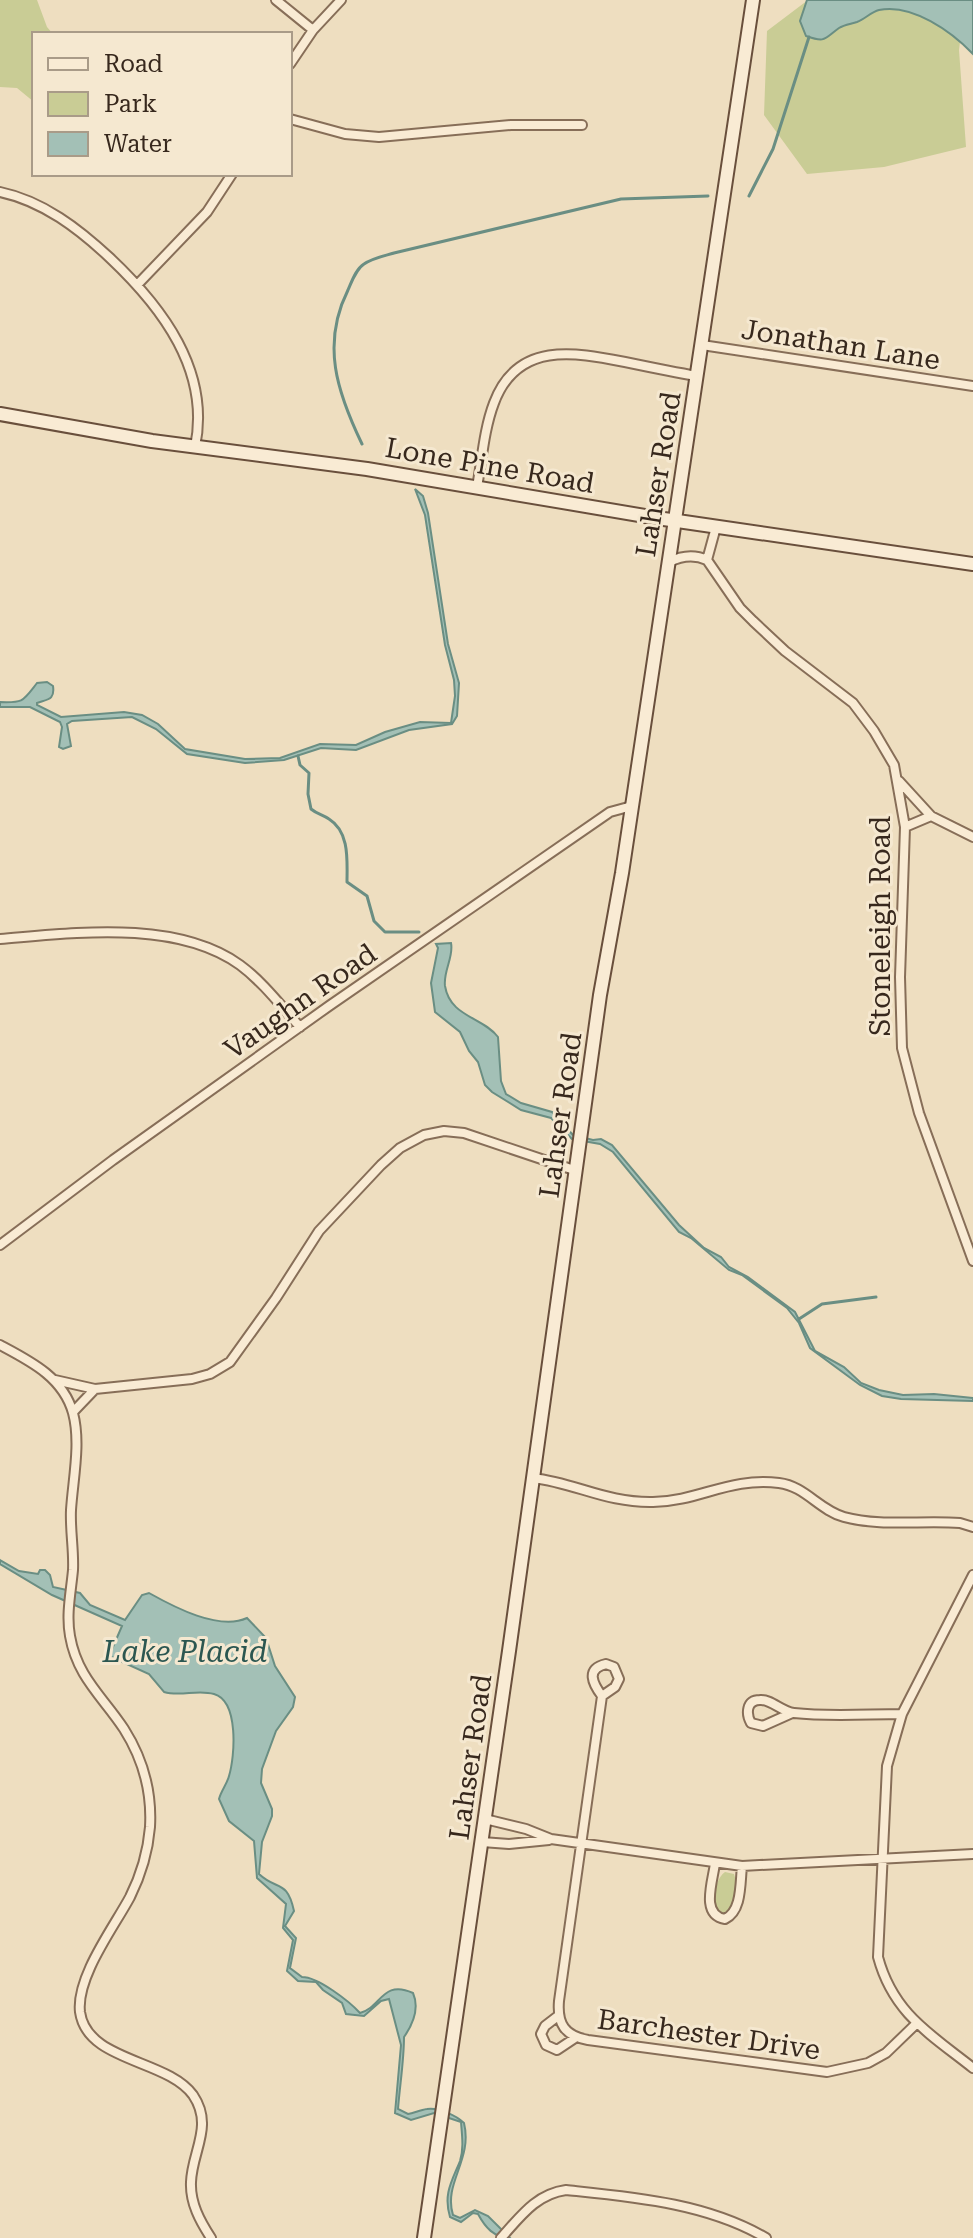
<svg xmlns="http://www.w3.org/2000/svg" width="973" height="2238" font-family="'Roboto Serif',serif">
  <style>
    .green { fill: #c9cc95 }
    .water { fill: #a3c0b6; stroke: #6a8e83; stroke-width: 2 }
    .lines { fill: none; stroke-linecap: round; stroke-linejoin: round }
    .stream { stroke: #6a8e83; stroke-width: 3 }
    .street-casing { stroke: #876e58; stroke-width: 12 }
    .secondary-casing { stroke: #694f3c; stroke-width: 16 }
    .street { stroke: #f9ebd4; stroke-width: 8 }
    .secondary { stroke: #f9ebd4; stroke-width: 12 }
    .labels { text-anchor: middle; stroke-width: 6; stroke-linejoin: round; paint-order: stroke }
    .street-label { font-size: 28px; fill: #37281d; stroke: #f5e8d0 }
    .water-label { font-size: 30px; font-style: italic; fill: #2c5751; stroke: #f5e8d0 }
  </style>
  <rect width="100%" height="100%" fill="#eedec0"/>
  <path class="green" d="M 0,0 L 37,0 L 47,27 L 53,34 L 34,34 L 34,102 L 17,88 L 0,87 Z
    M 808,0 L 964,9 L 959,50 L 966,147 L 884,167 L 807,174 L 764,115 L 767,31 Z
    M 725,1872 L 734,1874 L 736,1881 L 733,1907 L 724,1915 L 717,1912 C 712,1901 715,1879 725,1872 Z"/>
  <path class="water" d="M 807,0 L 973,0 L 973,54 C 952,32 912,3 879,10 C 871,12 865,19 857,22 C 851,24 844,25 839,28 C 824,39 826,43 806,36 L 800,21 Z
    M 415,489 L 423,496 L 428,513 L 448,644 L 459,683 L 457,716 L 452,724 L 409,730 L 356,750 L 321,748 L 284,760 L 245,763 L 187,754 L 156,729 L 132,717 L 72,721 L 67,724 L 71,746 L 63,749 L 59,747 L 62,727 L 60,722 L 30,707 L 0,707 L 0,702 C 24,703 23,701 37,683 L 47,682 L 53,686 C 55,700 48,699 37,703 L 37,705 L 61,717 L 124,712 L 142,715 L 158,724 L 185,749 L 245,759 L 280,758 L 320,744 L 356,745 L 385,732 L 420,722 L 451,723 L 455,696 L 454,680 L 445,645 L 425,515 Z
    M 451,943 C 454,957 443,971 445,986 C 450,1017 483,1017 498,1037 L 501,1081 L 506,1094 L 521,1103 L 552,1112 L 573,1135 L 593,1140 L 601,1139 L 612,1145 L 679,1225 L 704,1248 L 721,1257 L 729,1267 L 748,1277 L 795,1312 L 815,1351 L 844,1367 L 861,1383 L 879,1390 L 903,1395 L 934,1394 L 973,1398 L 973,1401 L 901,1399 L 882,1396 L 860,1385 L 810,1348 L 799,1323 L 787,1308 L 742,1275 L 729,1270 L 691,1238 L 679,1232 L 613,1152 L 600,1144 L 572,1139 L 551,1118 L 521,1110 L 492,1092 L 485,1085 L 478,1062 L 469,1051 L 460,1032 L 435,1012 L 431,983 L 438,948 L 436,944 Z
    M 0,1560 L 19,1571 L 38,1574 L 40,1570 L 45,1570 L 50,1575 L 53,1587 L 80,1593 L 90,1605 L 125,1620 L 142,1595 L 149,1593 C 174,1607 219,1631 247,1618 L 266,1638 L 275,1666 L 295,1697 L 293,1707 L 276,1731 L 262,1769 L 261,1783 L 272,1809 L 272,1816 L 262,1842 L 259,1874 C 277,1891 287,1879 294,1911 L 285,1926 L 296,1938 L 290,1968 L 302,1977 C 318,1977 349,2001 360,2013 C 381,2008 382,1979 413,1993 C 420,2009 413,2024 404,2037 C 404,2060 400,2084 398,2109 L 408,2114 C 414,2113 420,2110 427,2109 C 438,2107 457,2116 464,2123 C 473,2160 443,2183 453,2215 L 460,2218 L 475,2210 L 488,2216 L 510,2238 C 494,2238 485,2227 478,2214 L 473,2213 L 461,2222 L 450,2217 C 443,2194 452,2181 460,2161 C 464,2149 462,2135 461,2122 L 434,2113 L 411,2120 L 395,2113 L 401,2045 L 389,1999 L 381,2001 L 364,2016 L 346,2014 L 342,2003 L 323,1990 L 316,1982 L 298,1981 L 287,1971 L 293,1940 L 283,1928 L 286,1904 L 257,1878 L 254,1841 L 229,1821 L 219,1799 C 221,1791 227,1784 229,1776 C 235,1756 239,1701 214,1694 C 197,1689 181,1697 164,1692 L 149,1674 L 109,1656 L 122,1626 L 52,1595 L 0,1564 Z"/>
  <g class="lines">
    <path class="stream" d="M 749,196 L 773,149 L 809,37
      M 362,444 C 337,392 321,344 348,290 C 352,281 356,269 364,264 C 373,258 384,256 394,253 L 621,199 L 708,196
      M 298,756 L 300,765 L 309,773 L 308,794 L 311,809 C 317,814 323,815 329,819 C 350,832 347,861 347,882 L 367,896 L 374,921 L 385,932 L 419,932
      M 799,1319 L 822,1304 L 876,1297"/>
    <g class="street-casing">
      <path id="street" d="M 276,0 L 313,30
        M 290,64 L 313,30 L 341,0
        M 290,119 L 345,134 L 379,137 L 511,125 L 582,125
        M 0,192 C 43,201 79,229 110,258 C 162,307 211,371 195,447
        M 137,285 L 207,212 L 232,174
        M 702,345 L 973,386
        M 477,487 C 482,460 484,429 494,403 C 517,341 574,352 625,362 C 649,367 673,372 697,376
        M 716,527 L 707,560 L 740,608 L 753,621 L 785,651 L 853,703 L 874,731 L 894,765 L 905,827 L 900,977 L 902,1048 L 919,1113 L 973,1261
        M 669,562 C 681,556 694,554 707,560
        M 899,781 L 931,816
        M 905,827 L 931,816 L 973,837
        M 0,939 C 74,933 176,919 240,965 C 263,982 281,1006 300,1027
        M 0,1245 L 113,1160 L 329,1006 L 610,812 L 632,806
        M 0,1345 C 30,1361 63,1377 73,1413 C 81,1443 73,1479 71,1510 C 70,1530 74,1550 73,1570 C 71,1592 66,1614 70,1636 C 77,1677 103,1697 124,1729 C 143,1759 152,1792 150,1827 C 148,1851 141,1875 130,1897 C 114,1927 76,1977 80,2012 C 87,2062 167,2059 193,2095 C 214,2126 192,2151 191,2182 C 190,2203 200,2221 211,2238
        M 55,1380 L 95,1389
        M 73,1412 L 95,1389 L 192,1379 L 210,1374 L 230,1362 L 276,1298 L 319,1231 L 381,1165 L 400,1148 L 424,1135 L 444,1131 L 464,1133 L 577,1171
        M 533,1478 C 576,1483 606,1503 653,1502 C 700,1501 729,1477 779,1483 C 805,1486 819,1510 844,1517 C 881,1527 922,1520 960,1523 L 973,1527
        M 973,1575 L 902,1714 L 887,1766 L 878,1957 C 893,2013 930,2034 973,2068
        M 606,1664 L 614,1667 L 619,1679 L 615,1687 L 602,1696 C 593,1684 585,1669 606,1664 Z
        M 602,1696 L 559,2001 C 557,2024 565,2036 588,2040 L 827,2072 L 868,2063 L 886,2053 L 916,2024
        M 792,1713 L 763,1726 L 751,1723 C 746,1714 746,1700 760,1700 C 771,1699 782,1712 794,1713 C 829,1717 867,1714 902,1714
        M 485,1819 L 526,1829 L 551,1839 L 742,1866 L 973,1854
        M 482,1842 L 509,1844 L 549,1840
        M 715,1863 C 713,1881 700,1915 725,1919 C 742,1911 740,1884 742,1866
        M 558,2016 L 545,2026 L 541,2034 L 546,2045 L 557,2050 L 575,2038
        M 501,2238 C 520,2217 536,2194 566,2190 C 633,2197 707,2203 766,2238"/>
    </g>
    <g class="secondary-casing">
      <path id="secondary" d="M 0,414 L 152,441 L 367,469 L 657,518 L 973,564
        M 424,2238 L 509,1651 L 600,995 L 622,873 L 753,0"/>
    </g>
    <use href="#street" class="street"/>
    <use href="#secondary" class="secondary"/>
  </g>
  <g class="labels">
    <g class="street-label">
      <text transform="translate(841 344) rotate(9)" y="10">Jonathan Lane</text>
      <text transform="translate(490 465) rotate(10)" y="10">Lone Pine Road</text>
      <text transform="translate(658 474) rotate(-81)" y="10">Lahser Road</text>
      <text transform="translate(880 926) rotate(-90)" y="10">Stoneleigh Road</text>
      <text transform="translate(300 1001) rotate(-35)" y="10">Vaughn Road</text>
      <text transform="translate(560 1115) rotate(-82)" y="10">Lahser Road</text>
      <text transform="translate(470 1757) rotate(-82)" y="10">Lahser Road</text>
      <text transform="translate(709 2034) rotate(8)" y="10">Barchester Drive</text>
    </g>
    <g class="water-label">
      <text x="185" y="1662">Lake Placid</text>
    </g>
  </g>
  <rect x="32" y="32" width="260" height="144" fill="#f5e8d0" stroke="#a99b88" stroke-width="2"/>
  <rect x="48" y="58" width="40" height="12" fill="#f9ebd4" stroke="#a99b88" stroke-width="2"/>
  <text x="104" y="72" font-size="24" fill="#37281d">Road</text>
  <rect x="48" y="92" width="40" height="24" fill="#c9cc95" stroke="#a99b88" stroke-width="2"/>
  <text x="104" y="112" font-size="24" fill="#37281d">Park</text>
  <rect x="48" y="132" width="40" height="24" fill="#a3c0b6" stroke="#a99b88" stroke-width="2"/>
  <text x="104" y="152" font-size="24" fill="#37281d">Water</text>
</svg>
